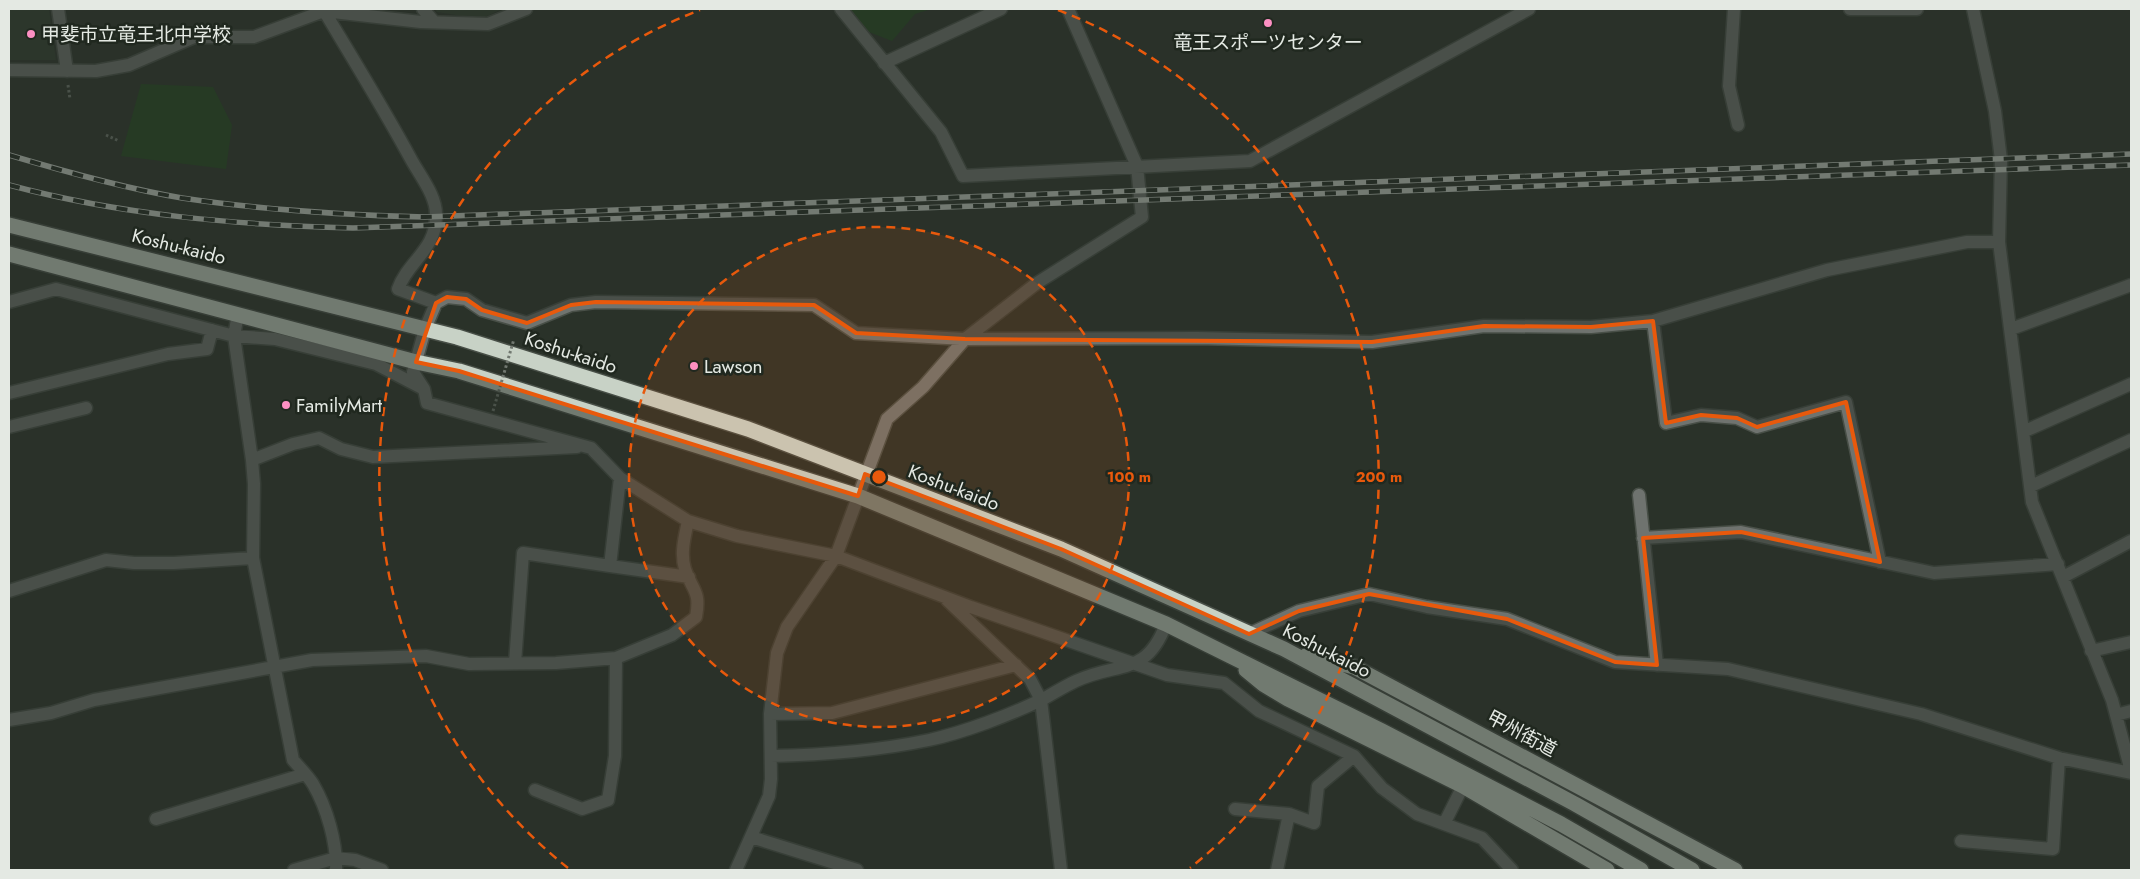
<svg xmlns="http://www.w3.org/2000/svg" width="2140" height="879" font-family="Jost,'Noto Sans JP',sans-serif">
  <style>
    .built { fill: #303c2e }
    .green { fill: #22461d }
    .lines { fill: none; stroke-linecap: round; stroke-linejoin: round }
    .minor-casing { stroke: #484f47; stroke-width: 15 }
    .highway-casing { stroke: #484f47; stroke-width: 18 }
    .path { stroke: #717870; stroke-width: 3; stroke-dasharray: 2.5 2.5; stroke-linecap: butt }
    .minor { stroke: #6f736f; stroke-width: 12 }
    .highway { stroke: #c8d2c6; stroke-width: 15 }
    .rail-casing { stroke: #ccd2cb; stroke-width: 5.5 }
    .rail { stroke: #20281f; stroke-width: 4; stroke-dasharray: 11; stroke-linecap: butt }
    .path-bridge { stroke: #717870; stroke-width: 3; stroke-dasharray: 2.5 2.5; stroke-linecap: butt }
    .marked { fill: none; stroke: #e8590c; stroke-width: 4; stroke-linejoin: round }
    .ring { fill: none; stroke: #e8590c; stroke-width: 2.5; stroke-dasharray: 9 6 }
    .poi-dot { fill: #fc8fc2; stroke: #20281f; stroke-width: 2 }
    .labels { text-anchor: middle; stroke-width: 5; stroke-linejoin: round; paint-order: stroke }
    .poi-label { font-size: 19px; fill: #e4e9e3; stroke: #20281f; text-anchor: start }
    .street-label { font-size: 19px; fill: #e4e9e3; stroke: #20281f }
    .centre { fill: #e8590c; stroke: #20281f; stroke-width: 2.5 }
    .ring-label { font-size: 15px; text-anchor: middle; font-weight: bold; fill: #e8590c; stroke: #20281f; stroke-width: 5; stroke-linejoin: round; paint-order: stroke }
  </style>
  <rect width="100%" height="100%" fill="#2a3229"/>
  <path class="built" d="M 9,9 L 49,9 L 56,60 L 9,60 Z
    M 435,9 L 502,9 L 481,19 L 437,12 Z"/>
  <path class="green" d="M 848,9 L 931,9 L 915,14 L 892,41 L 864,30 Z
    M 141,84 L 213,87 L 232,125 L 226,169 L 121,156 Z"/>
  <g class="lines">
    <g class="minor-casing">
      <path id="minor" d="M 58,9 L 67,71
        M 323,9 C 353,59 384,109 412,161 C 421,177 437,197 436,216 C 436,250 408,261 398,289 L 436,303 L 425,329 L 413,372 L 424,389 L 427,403 L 591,448 L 620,478 L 688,521 L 737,536 L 836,556 L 971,607 L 1167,675 L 1224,683 L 1259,711 L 1354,756 L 1382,788 L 1417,814 L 1482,838 L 1512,870
        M 423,9 L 434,22
        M 841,9 L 941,132 L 963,176 L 1250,161 L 1529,9
        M 1734,9 L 1729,86 L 1738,125
        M 1850,9 L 1917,9
        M 1973,9 L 1995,111 L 2001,160 L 1999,242 L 2032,502 L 2112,700 L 2131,771
        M 884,63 L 1001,9
        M 9,70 L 96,71 L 129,65 L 194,37 L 254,37 L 324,11 L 421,22 L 488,24 L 526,9
        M 9,302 L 56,289 L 234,336 L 275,339 L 376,364 L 422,388
        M 436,303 L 447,297 L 466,299 L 482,310 L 527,323 L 571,305 L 596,302 L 814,305 L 856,333 L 965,339 L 1197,338 L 1372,342 L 1484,326 L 1591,327 L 1653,321 L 1827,270 L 1967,242 L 1999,242
        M 238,314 L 234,336 L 252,460 L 254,484 L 253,558 L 293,760 C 300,768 308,776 313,784 C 327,808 337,843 336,870
        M 1653,321 L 1666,423 L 1701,415 L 1737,418 L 1757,427 L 1846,402 L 1880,562
        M 2011,329 L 2131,285
        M 9,393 L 168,354 L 207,349 L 212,330
        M 9,427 L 86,408
        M 2025,431 L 2131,384
        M 252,460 L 293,444 L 319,438 L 341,449 L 373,457 L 577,447
        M 2031,486 L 2131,440
        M 1639,495 L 1657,665
        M 1643,538 L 1741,532 L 1934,573 L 2058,564
        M 610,566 L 689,577
        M 2063,577 L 2131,541
        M 9,591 L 106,560 L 134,563 L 174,563 L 253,558
        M 947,600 L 1030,679 L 1041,700 L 1061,870
        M 1249,634 L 1299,611 L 1369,594 L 1427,607 L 1507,619 L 1615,662 L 1728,669 L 1921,714 L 2059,758 L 2131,773
        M 2091,651 L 2131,642
        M 515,663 L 523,553 L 610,566 L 620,478
        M 770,714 L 832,713 L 1016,665
        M 2116,715 L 2131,711
        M 9,720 L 51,713 L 94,700 L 312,660 L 426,656 L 469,664 L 556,663 L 616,658 L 672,635 L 696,617 C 701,590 692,591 685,569 C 680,553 685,536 688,521
        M 771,756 C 824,755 876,751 929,740 C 965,732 1010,715 1043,699 C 1054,693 1065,686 1076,681 C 1119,661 1146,677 1166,624
        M 535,790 L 582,809 L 608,800 L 615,756 L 616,658
        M 1235,809 L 1289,814
        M 156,819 L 305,774
        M 1444,824 L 1463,786
        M 751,837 L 857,870
        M 1961,841 L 2053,849 L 2059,758
        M 294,870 L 336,858 L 355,860 L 382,870
        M 736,870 L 769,796 L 771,779 L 770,714 L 777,653 L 787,627 L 836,556 L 887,419 L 923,387 L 965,339 L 1037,283 L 1142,217 L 1137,166 L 1068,9
        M 1277,870 L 1289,814 L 1314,823 L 1318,786 L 1354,756"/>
    </g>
    <g class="highway-casing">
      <path id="highway" d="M 9,225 L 457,337 L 748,429 L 1061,549 L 1284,649 L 1575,804 L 1692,870
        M 9,254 L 416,362 L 459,371 L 858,496 L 1166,624 L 1382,731 L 1561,824 L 1641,870
        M 1307,655 L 1354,667 L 1735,870
        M 1246,670 L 1263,684 L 1288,699 L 1463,786 L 1607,870"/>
    </g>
    <path class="path" d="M 68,85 L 70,99
      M 106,135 L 119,141"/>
    <use href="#minor" class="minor"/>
    <use href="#highway" class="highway"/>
    <g class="rail-casing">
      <path id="rail" d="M 9,155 C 66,172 123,188 182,198 C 263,210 344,215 425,217 L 2131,154
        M 9,185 C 120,215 238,225 353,228 L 2131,165"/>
    </g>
    <use href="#rail" class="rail"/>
    <path class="path-bridge" d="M 493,411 L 514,339"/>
  </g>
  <path d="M0 0H2140V879H0ZM 447,297 L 466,299 L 482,310 L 527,323 L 571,305 L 596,302 L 814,305 L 856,333 L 965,339 L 1372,342 L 1484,326 L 1591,327 L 1653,321 L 1666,423 L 1701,415 L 1737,418 L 1757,427 L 1846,402 L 1880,562 L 1741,532 L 1643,538 L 1657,665 L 1615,662 L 1507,619 L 1369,594 L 1299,611 L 1249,634 L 1061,549 L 865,474 L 858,496 L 459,371 L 416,362 L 436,303 Z" fill="#2a3229" fill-opacity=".55" fill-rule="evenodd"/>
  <path class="marked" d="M 447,297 L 466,299 L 482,310 L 527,323 L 571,305 L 596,302 L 814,305 L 856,333 L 965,339 L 1372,342 L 1484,326 L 1591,327 L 1653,321 L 1666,423 L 1701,415 L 1737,418 L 1757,427 L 1846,402 L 1880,562 L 1741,532 L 1643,538 L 1657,665 L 1615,662 L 1507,619 L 1369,594 L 1299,611 L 1249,634 L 1061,549 L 865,474 L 858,496 L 459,371 L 416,362 L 436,303 Z"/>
  <circle cx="879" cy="477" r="250" fill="#e8590c" fill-opacity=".12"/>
  <g class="ring">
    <circle cx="879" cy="477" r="250"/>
    <path d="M568 868A500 500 0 0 1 700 10M1058 10A500 500 0 0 1 1190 868"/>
  </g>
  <g class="poi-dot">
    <circle cx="1268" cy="23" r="5"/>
    <circle cx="31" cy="34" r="5"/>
    <circle cx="694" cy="366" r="5"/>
    <circle cx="286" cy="405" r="5"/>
  </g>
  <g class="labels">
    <g class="poi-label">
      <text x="41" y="41">甲斐市立竜王北中学校</text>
      <text x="1268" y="49" text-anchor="middle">竜王スポーツセンター</text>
      <text x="704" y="373">Lawson</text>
      <text x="296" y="412">FamilyMart</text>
    </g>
    <g class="street-label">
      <text transform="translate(179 246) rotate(14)" y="7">Koshu-kaido</text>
      <text transform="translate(571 352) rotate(18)" y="7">Koshu-kaido</text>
      <text transform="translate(954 487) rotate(21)" y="7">Koshu-kaido</text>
      <text transform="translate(1327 650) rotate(27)" y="7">Koshu-kaido</text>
      <text transform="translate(1522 733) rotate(28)" y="7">甲州街道</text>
    </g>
  </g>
  <circle cx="879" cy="477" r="8" class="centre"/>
  <g class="ring-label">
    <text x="1129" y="482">100 m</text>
    <text x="1379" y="482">200 m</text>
  </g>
  <rect width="2140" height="879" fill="none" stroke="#e4e9e3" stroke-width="20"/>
</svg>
